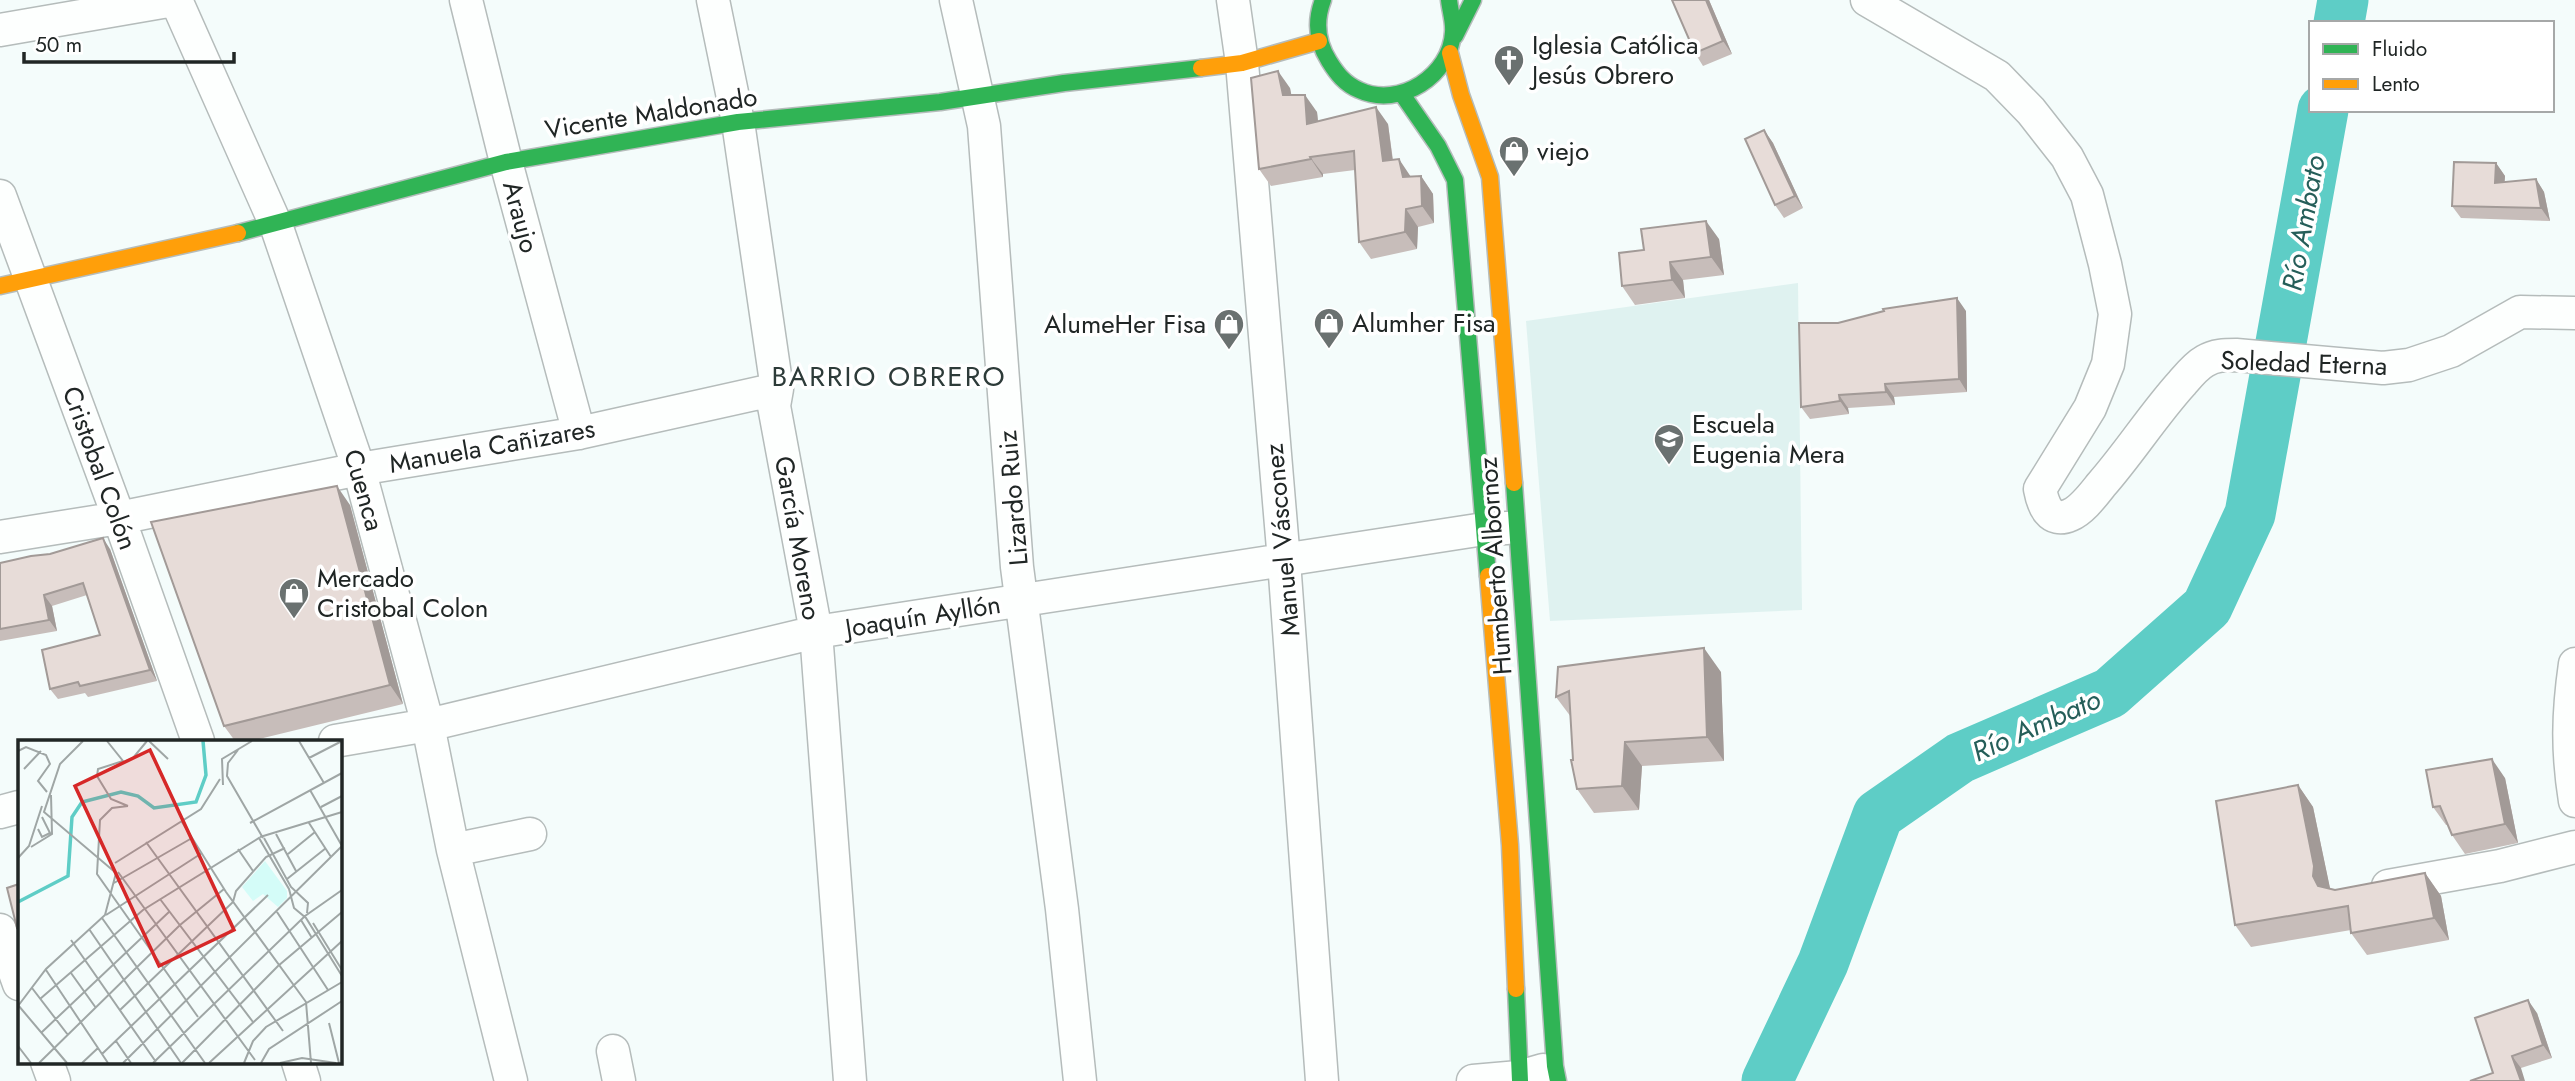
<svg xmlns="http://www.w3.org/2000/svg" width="2575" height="1081" font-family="Jost,sans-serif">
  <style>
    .built { fill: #dff2f0 }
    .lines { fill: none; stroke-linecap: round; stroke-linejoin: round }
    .river { stroke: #5ecdc6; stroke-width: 51 }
    .street-casing { stroke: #b5bcbb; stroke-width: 35 }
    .fast-casing { stroke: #b5bcbb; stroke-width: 19 }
    .slow-casing { stroke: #b5bcbb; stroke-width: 19 }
    .street { stroke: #fdfffe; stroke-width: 32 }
    .fast { stroke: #30b455; stroke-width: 16 }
    .slow { stroke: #ff9f0a; stroke-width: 16 }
    .wall { fill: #c7bdba }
    .shaded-wall { fill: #a29a97 }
    .building { fill: #e7dcd8; stroke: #a29a97; stroke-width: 2 }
    .labels { text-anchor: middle; stroke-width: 7; stroke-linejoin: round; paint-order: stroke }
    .poi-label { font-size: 26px; fill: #202625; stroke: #fff; text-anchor: start }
    .street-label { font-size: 26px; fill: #202625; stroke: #fff }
    .water-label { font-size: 28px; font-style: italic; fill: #255e59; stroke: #fff }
    .neighbourhood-label { font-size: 28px; letter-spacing: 2px; fill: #2d3b39; stroke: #fff }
    .inset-river { fill: none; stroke: #5ecdc6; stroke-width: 3.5 }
    .inset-road { fill: none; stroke: #9fa6a5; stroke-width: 2 }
    .view { fill: #d62828; fill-opacity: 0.15; stroke: #d62828; stroke-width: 3.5 }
    .inset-edge { fill: none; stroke: #202625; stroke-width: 3.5 }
  </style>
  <rect width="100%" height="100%" fill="#f4fcfb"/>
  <path class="built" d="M 1798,283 L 1802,610 L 1550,621 L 1526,321 Z"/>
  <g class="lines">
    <path class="river" d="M 2339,23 L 2343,0
      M 1767,1081 L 1823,963 L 1878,815 L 1960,758 L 2110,693 L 2207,607 L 2250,514 L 2323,110"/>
    <g class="street-casing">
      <path id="street" d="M 176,0 L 276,225 L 359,469 L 428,725 L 453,850 L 511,1081
        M 466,0 L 506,162 L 579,433
        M 713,0 L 738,122 L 777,389 L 774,406 L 816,632 L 850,1081
        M 956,0 L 984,126 L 1017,567 L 1062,909 L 1080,1081
        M 1233,0 L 1242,63 L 1284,561 L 1322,1081
        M 1867,0 L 1997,76 L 2031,111 L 2067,157 L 2087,195 L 2105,264 L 2115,314 L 2108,364 L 2090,408 L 2040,489 C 2043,505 2050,524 2070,515 C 2082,510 2093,495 2101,485 C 2130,452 2153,415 2182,383 C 2188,376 2196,366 2205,361 C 2215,355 2225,355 2236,355 L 2383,368 L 2409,365 L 2451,351 L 2520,312 L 2575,313
        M 0,30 L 174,0
        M 0,196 L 119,518 L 198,741
        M 0,537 L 119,518 L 359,469 L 579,433 L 777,389
        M 2575,664 C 2568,713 2567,751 2575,801
        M 335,741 L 428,725 L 816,632 L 1484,529 L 1507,528
        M 0,812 L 19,807
        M 453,850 L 530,834
        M 2388,886 L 2500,866 L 2575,847
        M 0,930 L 19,984
        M 613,1051 L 619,1081
        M 47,1062 L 54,1081
        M 298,1062 L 304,1081
        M 1473,1081 L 1519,1077 L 1543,1070"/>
    </g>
    <g class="fast-casing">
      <path id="fast" d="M 1323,0 C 1315,21 1317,42 1329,61 C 1337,74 1345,84 1359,90 C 1400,109 1451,75 1453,32 C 1454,22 1450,10 1449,0
        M 1455,36 L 1473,0
        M 1402,94 L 1438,146 L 1455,180 L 1488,576
        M 238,233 L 506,162 L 738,122 L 940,102 L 1064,83 L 1201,68
        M 1514,483 L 1555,1066 L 1558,1081
        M 1516,989 L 1520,1081"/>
    </g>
    <g class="slow-casing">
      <path id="slow" d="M 1450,53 L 1461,95 L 1490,177 L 1514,483
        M 1201,68 L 1242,63 L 1319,41
        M 0,286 L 238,233
        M 1488,576 L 1510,845 L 1516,989"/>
    </g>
    <use href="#street" class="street"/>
    <use href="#fast" class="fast"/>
    <use href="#slow" class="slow"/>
  </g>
  <path class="wall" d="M 1709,0 L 1732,54 L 1703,66 L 1695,53 Z
    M 1290,88 L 1291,95 L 1317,112 L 1318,121 L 1388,124 L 1393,160 L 1411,177 L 1421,176 L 1433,194 L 1434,223 L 1418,227 L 1417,249 L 1371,259 L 1359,242 L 1355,170 L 1323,174 L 1323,177 L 1271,186 L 1259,169 Z
    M 1764,130 L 1773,143 L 1803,208 L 1784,218 L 1775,205 Z
    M 2496,163 L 2505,176 L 2504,182 L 2536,179 L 2544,192 L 2550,221 L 2461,218 L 2452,206 Z
    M 1719,239 L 1724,275 L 1683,280 L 1685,298 L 1635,305 L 1622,286 L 1619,253 Z
    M 1966,311 L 1967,392 L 1894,397 L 1895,405 L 1848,408 L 1849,414 L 1810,419 L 1801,407 L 1838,323 Z
    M 350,505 L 403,704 L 251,741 L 235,741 L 224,726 Z
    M 110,549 L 157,681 L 88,697 L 85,693 L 58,699 L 50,689 L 100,635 L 87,595 L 52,606 L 57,631 L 0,641 L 0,563 Z
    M 1558,667 L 1721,672 L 1724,761 L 1642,766 L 1639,810 L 1594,813 L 1577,789 L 1573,760 L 1571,717 L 1556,697 Z
    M 2505,778 L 2518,843 L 2465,854 L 2452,835 L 2448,825 L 2446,825 L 2433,807 Z
    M 2298,785 L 2313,807 L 2330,889 L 2335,890 L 2425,873 L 2441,896 L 2449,940 L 2367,955 L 2351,933 L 2351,930 L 2251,947 L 2235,925 Z
    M 2537,1013 L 2552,1058 L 2521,1068 L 2493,1073 Z"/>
  <path class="shaded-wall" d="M 1706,0 L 1709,0 L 1732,54 L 1723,41 Z
    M 1278,71 L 1290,88 L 1295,113 L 1283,95 Z
    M 1305,95 L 1317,112 L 1320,141 L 1307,124 Z
    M 1376,107 L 1388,124 L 1395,179 L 1383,161 Z
    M 1764,130 L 1773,143 L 1803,208 L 1795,196 Z
    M 1310,157 L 1323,174 L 1323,177 L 1311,159 Z
    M 1399,159 L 1411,177 L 1403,177 Z
    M 2496,163 L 2505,176 L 2504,195 L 2495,183 Z
    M 1421,176 L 1433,194 L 1434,223 L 1422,206 Z
    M 2536,179 L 2544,192 L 2550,221 L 2541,208 Z
    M 1406,209 L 1418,227 L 1417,249 L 1405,232 Z
    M 1706,221 L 1719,239 L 1724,275 L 1711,257 Z
    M 1670,262 L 1683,280 L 1685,298 L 1672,280 Z
    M 1957,298 L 1966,311 L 1967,392 L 1959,379 Z
    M 1885,384 L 1894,397 L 1895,405 L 1886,392 Z
    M 1839,395 L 1848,408 L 1849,414 L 1840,401 Z
    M 337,486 L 350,505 L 403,704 L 390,685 Z
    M 103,538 L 110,549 L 157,681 L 150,670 Z
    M 44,595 L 52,606 L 57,631 L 49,620 Z
    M 1704,648 L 1721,672 L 1724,761 L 1707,737 Z
    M 1625,742 L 1642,766 L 1639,810 L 1622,786 Z
    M 2492,759 L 2505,778 L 2518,843 L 2505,824 Z
    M 2298,785 L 2313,807 L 2330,888 L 2329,898 L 2318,886 L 2313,876 Z
    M 2425,873 L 2441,896 L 2449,940 L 2434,918 Z
    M 2528,1000 L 2537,1013 L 2552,1058 L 2543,1045 Z
    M 2512,1056 L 2521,1068 L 2525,1081 L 2521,1081 Z"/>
  <path class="building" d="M 1672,0 L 1706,0 L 1723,41 L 1695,53 Z
    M 1278,71 L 1283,95 L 1305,95 L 1307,124 L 1376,107 L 1383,161 L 1399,159 L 1403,177 L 1421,176 L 1422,206 L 1406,209 L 1405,232 L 1359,242 L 1354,151 L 1310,157 L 1311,159 L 1259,169 L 1251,78 Z
    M 1764,130 L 1795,196 L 1775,205 L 1745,139 Z
    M 2454,162 L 2496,163 L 2495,183 L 2536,179 L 2541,208 L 2452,206 Z
    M 1706,221 L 1711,257 L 1670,262 L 1672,280 L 1622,286 L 1619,253 L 1644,250 L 1641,229 Z
    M 1957,298 L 1959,379 L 1885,384 L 1886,392 L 1839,395 L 1840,401 L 1801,407 L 1799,323 L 1838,323 L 1884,311 L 1883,309 Z
    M 337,486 L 390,685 L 224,726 L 151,522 Z
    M 103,538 L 150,670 L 80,686 L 78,682 L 50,689 L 42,650 L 100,635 L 83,583 L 44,595 L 49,620 L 0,629 L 0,563 L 31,556 L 50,554 Z
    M 1704,648 L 1707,737 L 1625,742 L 1622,786 L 1577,789 L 1571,760 L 1573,760 L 1569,691 L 1556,697 L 1558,667 Z
    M 2492,759 L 2505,824 L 2452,835 L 2440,806 L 2433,807 L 2426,770 Z
    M 2298,785 L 2314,866 L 2313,876 L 2318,886 L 2335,890 L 2425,873 L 2434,918 L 2351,933 L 2348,906 L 2235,925 L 2216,801 Z
    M 19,884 L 19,928 L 17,928 L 7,888 Z
    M 2528,1000 L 2543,1045 L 2512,1056 L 2521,1081 L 2470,1081 L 2493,1073 L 2475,1018 Z"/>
  <defs>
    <g id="church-pin" transform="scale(1.575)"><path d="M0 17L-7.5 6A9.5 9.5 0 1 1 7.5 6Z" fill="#6a7170" stroke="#fff"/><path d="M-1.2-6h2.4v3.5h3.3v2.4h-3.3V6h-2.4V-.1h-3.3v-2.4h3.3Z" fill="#fff"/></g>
    <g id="shop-pin" transform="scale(1.575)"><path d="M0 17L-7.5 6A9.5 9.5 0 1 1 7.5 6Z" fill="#6a7170" stroke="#fff"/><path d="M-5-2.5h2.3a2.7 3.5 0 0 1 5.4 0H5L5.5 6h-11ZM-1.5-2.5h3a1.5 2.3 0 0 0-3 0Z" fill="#fff"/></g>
    <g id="school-pin" transform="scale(1.575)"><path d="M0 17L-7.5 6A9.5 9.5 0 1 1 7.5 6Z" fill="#6a7170" stroke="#fff"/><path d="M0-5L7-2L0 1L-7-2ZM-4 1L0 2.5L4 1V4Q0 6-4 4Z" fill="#fff"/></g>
  </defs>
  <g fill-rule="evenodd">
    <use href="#church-pin" x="1509" y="60"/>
    <use href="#shop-pin" x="1514" y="151"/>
    <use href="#shop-pin" x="1329" y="323"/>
    <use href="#shop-pin" x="1229" y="324"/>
    <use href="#school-pin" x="1669" y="439"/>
    <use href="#shop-pin" x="294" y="593"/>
  </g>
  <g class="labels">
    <g class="poi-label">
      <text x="1532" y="54">Iglesia Católica<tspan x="1532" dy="30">Jesús Obrero</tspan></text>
      <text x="1537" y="160">viejo</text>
      <text x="1352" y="332">Alumher Fisa</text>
      <text x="1206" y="333" text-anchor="end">AlumeHer Fisa</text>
      <text x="1692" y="433">Escuela<tspan x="1692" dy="30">Eugenia Mera</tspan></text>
      <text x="317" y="587">Mercado<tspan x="317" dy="30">Cristobal Colon</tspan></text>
    </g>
    <g class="street-label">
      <text transform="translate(651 113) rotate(-9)" y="9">Vicente Maldonado</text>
      <text transform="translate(521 217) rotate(75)" y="9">Araujo</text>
      <text transform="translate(2304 363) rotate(2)" y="9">Soledad Eterna</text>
      <text transform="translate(492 446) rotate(-10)" y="9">Manuela Cañizares</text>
      <text transform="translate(100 468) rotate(70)" y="9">Cristobal Colón</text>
      <text transform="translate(364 490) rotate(74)" y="9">Cuenca</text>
      <text transform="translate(1013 498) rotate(-95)" y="9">Lizardo Ruiz</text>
      <text transform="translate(798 538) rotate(80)" y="9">García Moreno</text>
      <text transform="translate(1282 540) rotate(-95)" y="9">Manuel Vásconez</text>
      <text transform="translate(1495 566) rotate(-94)" y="9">Humberto Albornoz</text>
      <text transform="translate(923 616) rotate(-9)" y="9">Joaquín Ayllón</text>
    </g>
    <g class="water-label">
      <text transform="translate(2303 223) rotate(-80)" y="10">Río Ambato</text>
      <text transform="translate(2036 725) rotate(-24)" y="10">Río Ambato</text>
    </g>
    <g class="neighbourhood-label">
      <text x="889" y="386">BARRIO OBRERO</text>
    </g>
  </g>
  <g transform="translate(18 740)">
    <rect width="324" height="324" fill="#f4fcfb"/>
    <path d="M 247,121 L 269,151 L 269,158 L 260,167 L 245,154 L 235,161 L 224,147 Z" fill="#d4fcf8"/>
    <path class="inset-river" d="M 0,162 L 50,136 L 54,77 L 64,62 L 103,52 L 120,56 L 136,68 L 178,62 L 188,35 L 185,1"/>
    <path class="inset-road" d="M 65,1 L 42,24 L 26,72 L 98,133M 89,1 L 105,21 L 80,29 L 79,36 L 93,59 L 110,66M 131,1 L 150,19M 281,1 L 306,43M 220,10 L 210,23 L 209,36 L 245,98M 0,11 L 8,7 L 28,15 L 32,24 L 20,41 L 29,52M 291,18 L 324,1M 102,24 L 115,18 L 129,1M 6,29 L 23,11M 205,45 L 204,19 L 234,1M 292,50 L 324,106M 110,66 L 94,68 L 82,80 L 79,134 L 180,277M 303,67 L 324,56M 164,82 L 208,152 L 288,262 L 293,323M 232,83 L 324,33M 291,83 L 313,117M 20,89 L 24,97 L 32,93 L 24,77M 258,94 L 278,131M 242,97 L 324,72M 246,98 L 273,147 L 290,163 L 289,173M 128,102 L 265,291M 13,107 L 34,94 L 33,55M 220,109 L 235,131M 270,114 L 297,92M 0,118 L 11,106 L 24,66M 97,123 L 183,69 L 202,39M 100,132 L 237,320M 269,139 L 308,108M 96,143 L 174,98M 142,159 L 235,282M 259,172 L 310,250M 88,175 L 184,113M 84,178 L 187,323M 283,180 L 294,198M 295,183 L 324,230M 71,189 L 163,323M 53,200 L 138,322M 28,230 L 90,323M 53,233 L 78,268M 14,248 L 50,295M 22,259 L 125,170 L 241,98 L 271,149 L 276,168 L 288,178 L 324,236M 0,265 L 49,323M 0,266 L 28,229 L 87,175 L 98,133M 102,270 L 215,162 L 218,151 L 248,117 L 267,108M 311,283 L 321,323M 24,292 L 152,171M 98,301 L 113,323M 0,306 L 13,323M 84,314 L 250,155M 21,323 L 162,185 L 206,149M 64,323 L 80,308M 105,323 L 324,106M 135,323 L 287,176 L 324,150M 164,323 L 260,226 L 324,172M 191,323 L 324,201M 226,323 L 235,301 L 248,287 L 324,242M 243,323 L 251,309 L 324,261M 262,323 L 284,318 L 318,323"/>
    <path class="view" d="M 132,10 L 216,190 L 141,226 L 57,46 Z"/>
    <rect width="324" height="324" class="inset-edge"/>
  </g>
  <rect x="2309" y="21" width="245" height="91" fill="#ffffff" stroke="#a6a8a8" stroke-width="2"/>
  <rect x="2323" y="44" width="35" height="10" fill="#30b455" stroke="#a6a8a8" stroke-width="2"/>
  <text x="2372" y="56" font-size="21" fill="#202625">Fluido</text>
  <rect x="2323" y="79" width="35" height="10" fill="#ff9f0a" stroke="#a6a8a8" stroke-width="2"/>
  <text x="2372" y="91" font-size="21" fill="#202625">Lento</text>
  <path d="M24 52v10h210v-10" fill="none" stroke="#202625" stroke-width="3.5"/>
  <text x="35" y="52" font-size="21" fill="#202625" stroke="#ffffff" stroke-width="5" paint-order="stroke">50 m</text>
</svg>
